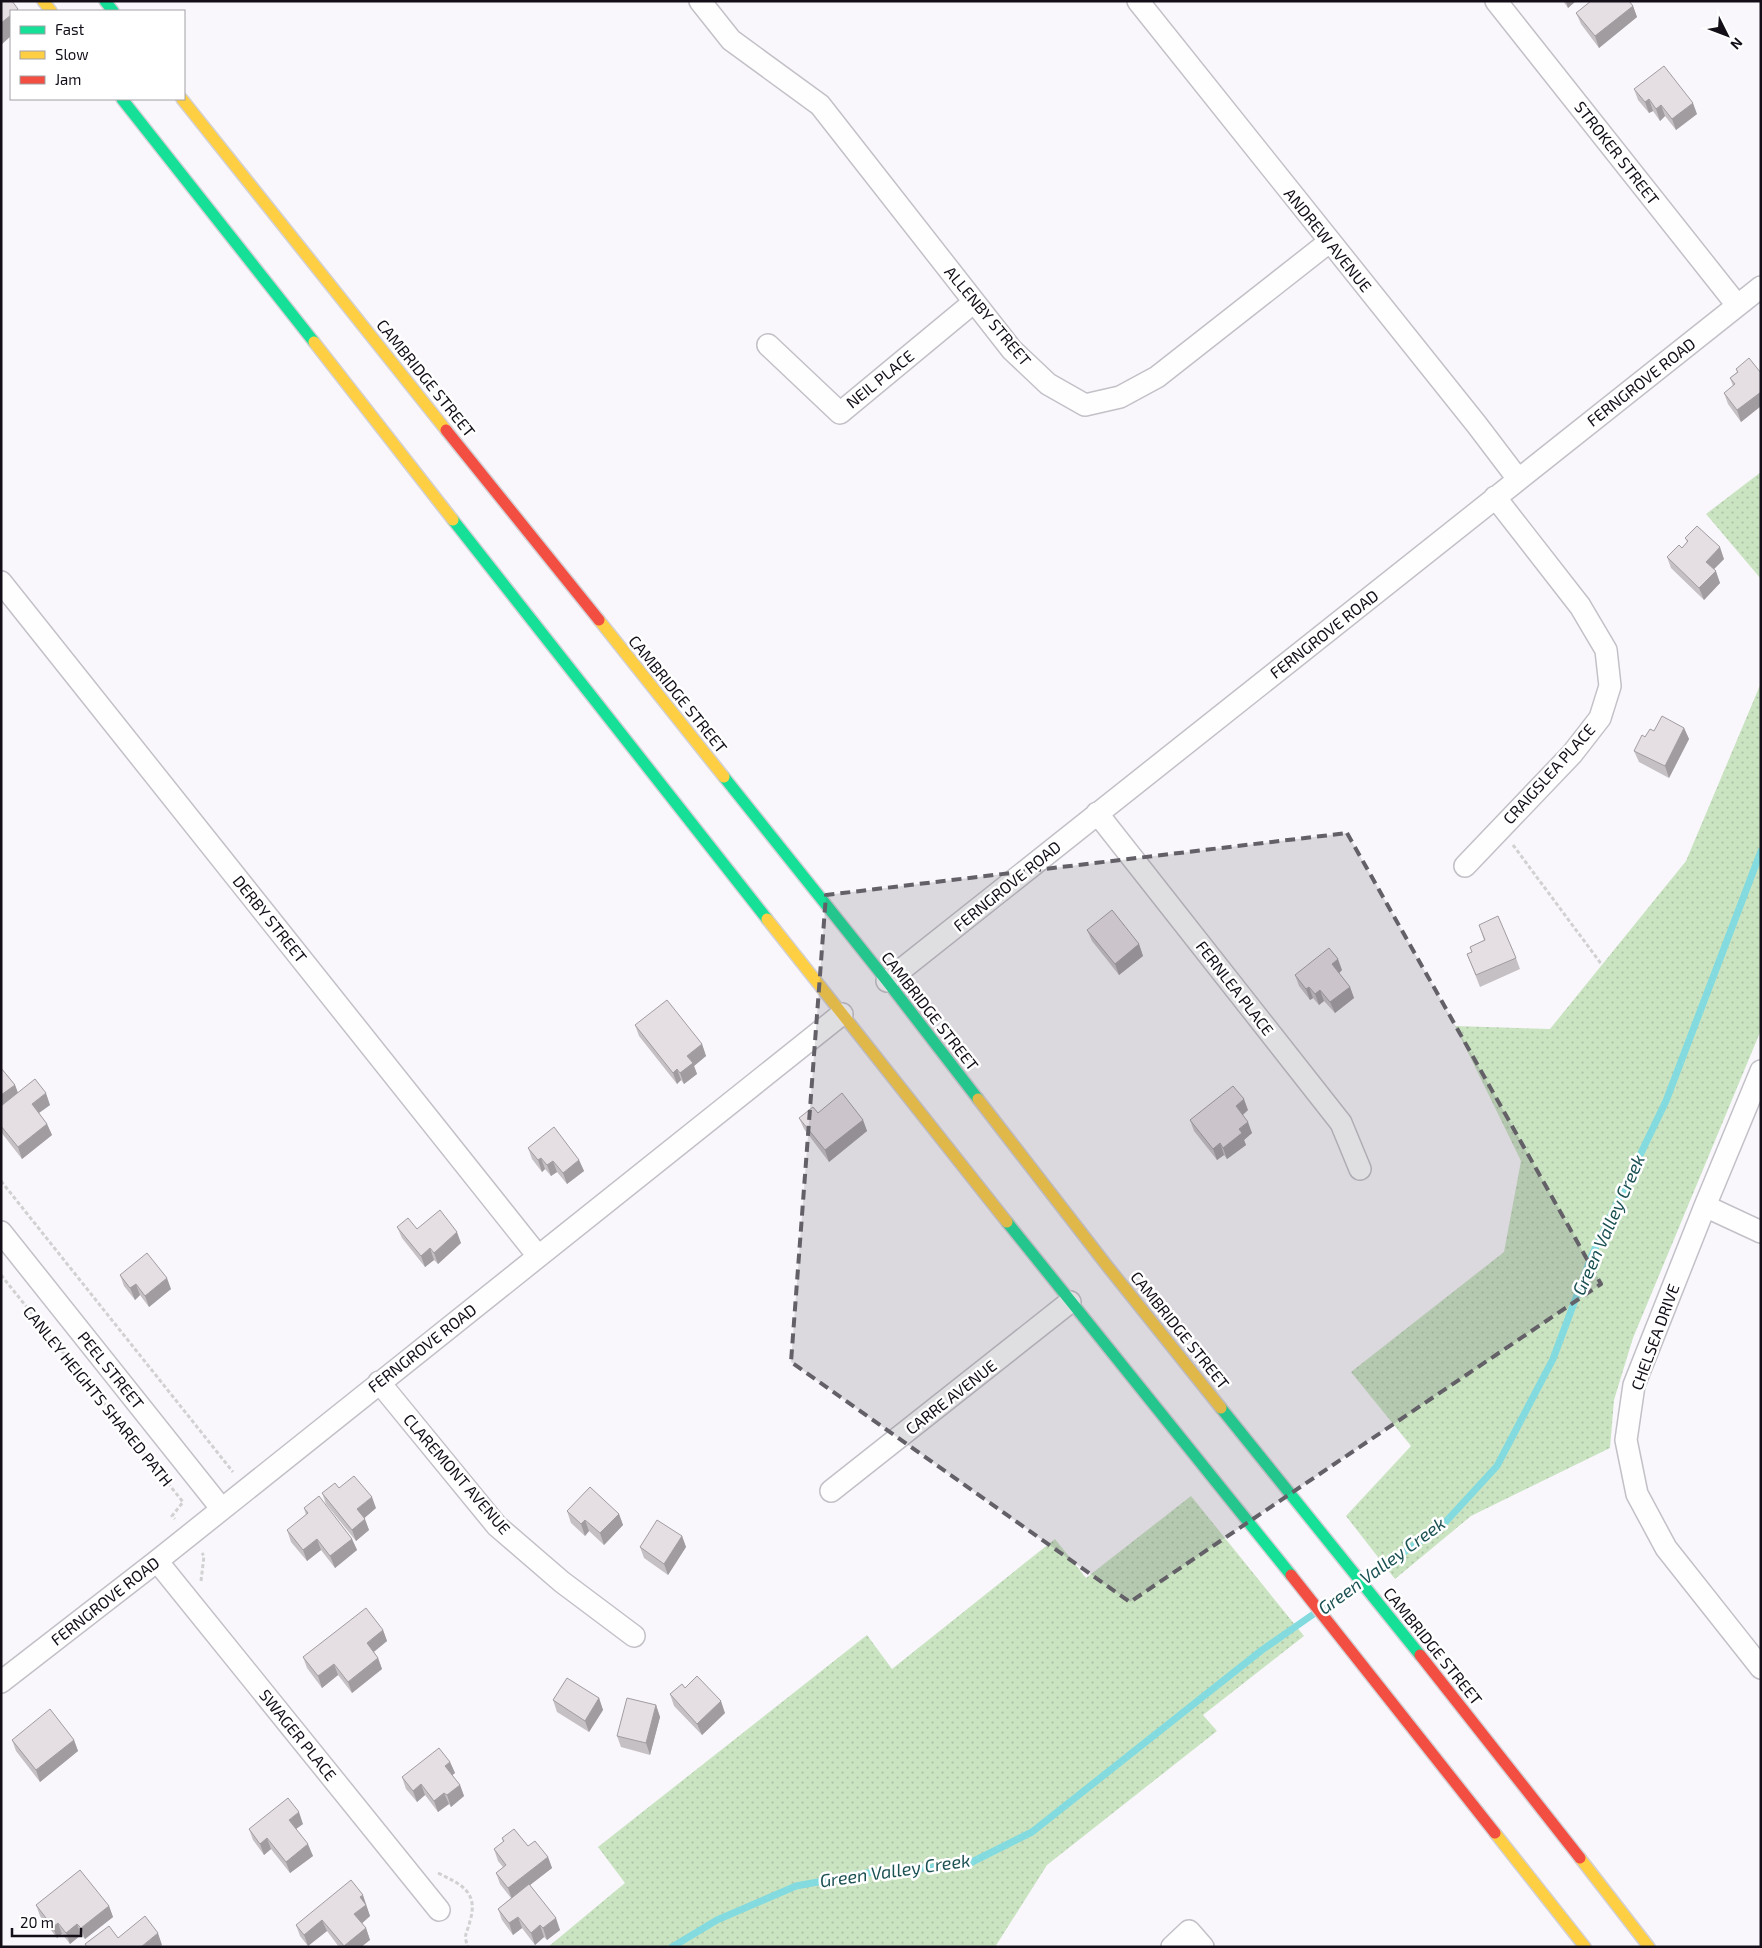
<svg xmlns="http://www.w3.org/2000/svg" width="1762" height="1948" font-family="'Exo 2',sans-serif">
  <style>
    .park { fill: url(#park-dots) }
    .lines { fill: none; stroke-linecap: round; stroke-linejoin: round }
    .stream { stroke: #83dbe0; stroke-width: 7 }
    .street-casing { stroke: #c3c0c7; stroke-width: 24 }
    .fast-casing { stroke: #d2d0d5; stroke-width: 14 }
    .slow-casing { stroke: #d2d0d5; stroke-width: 14 }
    .jam-casing { stroke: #d2d0d5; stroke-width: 14 }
    .path { stroke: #d1d1d2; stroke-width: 3; stroke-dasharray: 4 2.5; stroke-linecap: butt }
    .street { stroke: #fefeff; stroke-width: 21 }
    .fast { stroke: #16e098; stroke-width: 11 }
    .slow { stroke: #ffcf43; stroke-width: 11 }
    .jam { stroke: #f24e42; stroke-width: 11 }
    .wall { fill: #c5c0c4 }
    .shaded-wall { fill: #a09ca0 }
    .building { fill: #e5dfe4; stroke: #a09ca0 }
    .marked { fill: #646068; fill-opacity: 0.2; stroke: #646068; stroke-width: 4; stroke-dasharray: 10 6; stroke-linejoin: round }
    .labels { text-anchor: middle; stroke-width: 5; stroke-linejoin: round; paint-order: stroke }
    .street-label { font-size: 16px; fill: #130e18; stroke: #fff }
    .water-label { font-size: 18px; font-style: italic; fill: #1d5255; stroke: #fff }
  </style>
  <defs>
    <pattern id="park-dots" width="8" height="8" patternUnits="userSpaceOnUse" patternTransform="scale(1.25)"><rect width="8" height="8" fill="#cae4c2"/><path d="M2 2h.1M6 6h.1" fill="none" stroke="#adc2a6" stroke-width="1.8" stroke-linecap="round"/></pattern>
  </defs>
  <rect width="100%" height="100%" fill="#f9f7fc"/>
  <path class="park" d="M 1761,472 L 1761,579 L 1706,514 Z
    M 1761,683 L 1761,1030 L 1633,1338 L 1614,1400 L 1610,1448 L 1471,1516 L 1395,1579 L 1346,1516 L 1411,1446 L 1351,1372 L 1504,1252 L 1521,1161 L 1455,1026 L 1550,1029 L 1686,861 Z
    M 1191,1496 L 1304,1636 L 1203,1715 L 1217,1731 L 1047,1865 L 995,1947 L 548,1947 L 625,1883 L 598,1847 L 867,1635 L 892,1669 L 1055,1539 L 1086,1578 Z"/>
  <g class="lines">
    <path class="stream" d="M 1365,1578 L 1440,1528 L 1497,1466 L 1553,1359 L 1592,1255 L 1666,1101 L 1761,851
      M 1324,1607 L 1356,1585
      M 672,1947 L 717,1920 L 796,1886 L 867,1873 L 968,1864 L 1032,1832 L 1262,1650 L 1315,1613"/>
    <g class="street-casing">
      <path id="street" d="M 700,1 L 731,40 L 820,105 L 1012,350 L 1048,384 L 1085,405 L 1120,397 L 1157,377 L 1329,242
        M 1138,1 L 1477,425 L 1518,479
        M 1496,1 L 1737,305
        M 768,345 L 840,413 L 974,302
        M 1,582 L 538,1256
        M 1097,813 L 1341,1123 L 1360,1169
        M 1465,866 L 1572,754 L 1600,718 L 1610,686 L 1606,650 L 1580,606 L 1495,497
        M 887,981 L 1761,287
        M 1761,1071 L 1705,1206 L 1634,1385 L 1626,1440 L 1637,1494 L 1666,1548 L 1761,1668
        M 1705,1206 L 1761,1232
        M 1,1232 L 221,1508
        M 379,1382 L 497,1526 L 562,1582 L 634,1636
        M 831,1491 L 1070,1302
        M 157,1561 L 439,1910
        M 1,1682 L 157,1561 L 842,1014
        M 1172,1947 L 1189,1931 L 1203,1947"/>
    </g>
    <g class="fast-casing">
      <path id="fast" d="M 105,1 L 113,11
        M 122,99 L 314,342
        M 453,520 L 767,919
        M 724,777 L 887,981 L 978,1099
        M 1007,1222 L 1291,1575
        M 1221,1408 L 1420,1655"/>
    </g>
    <g class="slow-casing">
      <path id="slow" d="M 43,1 L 51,11
        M 182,99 L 446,430
        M 314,342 L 453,520
        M 599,620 L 724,777
        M 767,919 L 1007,1222
        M 978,1099 L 1108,1267 L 1221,1408
        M 1495,1833 L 1585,1947
        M 1580,1858 L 1649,1947"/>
    </g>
    <g class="jam-casing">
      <path id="jam" d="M 446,430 L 599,620
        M 1291,1575 L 1495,1833
        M 1420,1655 L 1580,1858"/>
    </g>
    <path class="path" d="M 1513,845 L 1602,965
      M 1,1181 L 233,1472
      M 1,1275 L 183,1502 L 172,1516 L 175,1519
      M 201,1581 L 204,1556 L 202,1553
      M 438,1873 C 460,1884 479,1891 470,1921 C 467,1934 463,1934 468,1947"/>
    <use href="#street" class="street"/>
    <use href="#fast" class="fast"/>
    <use href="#slow" class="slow"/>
    <use href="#jam" class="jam"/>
  </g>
  <path class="wall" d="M 1563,1 L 1576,1 L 1568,8 Z
    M 1633,6 L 1637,17 L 1599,48 L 1581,24 L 1576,13 Z
    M 1634,89 L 1697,114 L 1676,130 L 1665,116 L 1660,121 L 1653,111 L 1649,113 L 1638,100 Z
    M 1736,369 L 1761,373 L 1761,406 L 1741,422 L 1728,404 L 1724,393 L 1733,386 L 1730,378 L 1737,372 Z
    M 1685,538 L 1724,559 L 1714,569 L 1720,583 L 1704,600 L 1671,568 L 1667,557 L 1682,548 L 1687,542 Z
    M 1684,728 L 1689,739 L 1669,778 L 1639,762 L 1634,751 L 1645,737 L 1654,731 Z
    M 1479,925 L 1516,958 L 1520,969 L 1480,987 L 1467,954 L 1472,952 L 1470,947 L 1484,940 Z
    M 1087,930 L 1139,944 L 1143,956 L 1119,975 L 1092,941 Z
    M 1342,970 L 1339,973 L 1350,987 L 1354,998 L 1335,1013 L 1324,1001 L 1319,1005 L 1313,998 L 1310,1000 L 1299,986 L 1295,975 Z
    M 635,1025 L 702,1044 L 706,1056 L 694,1066 L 697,1074 L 684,1084 L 681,1080 L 677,1084 L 639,1036 Z
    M 1,1068 L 15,1085 L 18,1093 L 50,1105 L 39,1113 L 47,1124 L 52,1135 L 22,1159 L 1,1132 Z
    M 1248,1110 L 1243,1115 L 1252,1133 L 1244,1140 L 1246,1145 L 1227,1159 L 1224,1155 L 1217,1160 L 1194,1131 L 1190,1120 Z
    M 818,1113 L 863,1120 L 867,1131 L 829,1162 L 804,1129 L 799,1118 Z
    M 528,1148 L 579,1160 L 584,1171 L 567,1184 L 557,1172 L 551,1176 L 545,1169 L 542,1172 L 532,1159 Z
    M 397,1227 L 461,1243 L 438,1264 L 434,1260 L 425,1267 L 402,1238 Z
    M 120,1275 L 171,1289 L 149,1307 L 140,1295 L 135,1300 L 124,1286 Z
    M 322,1493 L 376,1508 L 364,1518 L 369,1530 L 356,1541 L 326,1504 Z
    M 304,1508 L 352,1539 L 357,1550 L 335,1568 L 321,1550 L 307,1561 L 291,1542 L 287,1530 L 306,1515 Z
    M 567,1511 L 619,1514 L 623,1525 L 604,1545 L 589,1531 L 585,1536 L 571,1523 Z
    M 682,1536 L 686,1547 L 668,1575 L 644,1558 L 640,1547 Z
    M 383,1630 L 387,1641 L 374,1652 L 378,1658 L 382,1669 L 352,1693 L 338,1675 L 322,1688 L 307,1668 L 303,1657 Z
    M 685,1688 L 725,1713 L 702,1735 L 674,1706 L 670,1694 Z
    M 599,1698 L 603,1710 L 589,1732 L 557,1712 L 553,1700 Z
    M 656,1705 L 660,1717 L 650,1755 L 621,1747 L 617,1736 Z
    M 12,1740 L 74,1740 L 78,1751 L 40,1782 L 16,1751 Z
    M 450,1762 L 455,1773 L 452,1775 L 460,1785 L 464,1796 L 451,1807 L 449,1804 L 438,1812 L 425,1795 L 417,1802 L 406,1789 L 402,1777 Z
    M 303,1824 L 296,1829 L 313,1856 L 290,1873 L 271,1849 L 264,1855 L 253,1840 L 249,1829 Z
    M 502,1838 L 528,1846 L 548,1857 L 552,1868 L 530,1885 L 560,1930 L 547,1940 L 544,1937 L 535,1945 L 522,1928 L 513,1935 L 502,1920 L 498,1909 L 511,1898 L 500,1884 L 496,1873 L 503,1867 L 498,1861 L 494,1849 L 503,1842 Z
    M 36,1905 L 109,1906 L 113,1917 L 85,1939 L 81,1935 L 70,1944 L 62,1934 L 57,1938 L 40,1916 Z
    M 366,1906 L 370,1916 L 362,1923 L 366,1928 L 370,1940 L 361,1947 L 339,1947 L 327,1931 L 308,1946 L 300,1936 L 296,1925 L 367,1906 Z"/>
  <path class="shaded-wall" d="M 1566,1 L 1576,1 L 1568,8 Z
    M 1633,6 L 1637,17 L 1599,48 L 1595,36 Z
    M 11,15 L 11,36 L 1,45 L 1,23 Z
    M 1649,99 L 1653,111 L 1649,113 L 1645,102 Z
    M 1693,103 L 1697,114 L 1676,130 L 1672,119 Z
    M 1661,105 L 1665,116 L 1660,121 L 1656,109 Z
    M 1761,392 L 1761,406 L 1741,422 L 1737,410 Z
    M 1720,547 L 1724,559 L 1710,573 L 1706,562 Z
    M 1716,571 L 1720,583 L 1704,600 L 1699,588 Z
    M 1684,728 L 1689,739 L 1669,778 L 1665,766 Z
    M 1139,944 L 1143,956 L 1119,975 L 1115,964 Z
    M 1338,959 L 1342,970 L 1336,976 L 1332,964 Z
    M 1309,987 L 1313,998 L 1310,1000 L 1306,989 Z
    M 1350,987 L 1354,998 L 1335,1013 L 1330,1002 Z
    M 1320,990 L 1324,1001 L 1319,1005 L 1315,994 Z
    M 702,1044 L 706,1056 L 694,1066 L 697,1074 L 684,1084 L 680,1073 L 687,1056 Z
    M 677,1069 L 681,1080 L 677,1084 L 673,1073 Z
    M 15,1085 L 19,1096 L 1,1110 L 1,1095 Z
    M 46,1093 L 50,1105 L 36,1115 L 32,1104 Z
    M 1244,1099 L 1248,1110 L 1240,1117 L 1236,1106 Z
    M 863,1120 L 867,1131 L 829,1162 L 825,1150 Z
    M 1248,1122 L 1252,1133 L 1244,1140 L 1246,1145 L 1227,1159 L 1223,1148 L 1239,1129 Z
    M 47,1124 L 52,1135 L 22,1159 L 18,1147 Z
    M 1220,1143 L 1224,1155 L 1217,1160 L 1213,1149 Z
    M 541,1158 L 545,1169 L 542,1172 L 538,1160 Z
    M 579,1160 L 584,1171 L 567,1184 L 563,1173 Z
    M 553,1161 L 557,1172 L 551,1176 L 547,1165 Z
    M 457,1232 L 461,1243 L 438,1264 L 434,1253 Z
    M 430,1248 L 434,1260 L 425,1267 L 421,1256 Z
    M 167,1278 L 171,1289 L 149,1307 L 145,1296 Z
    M 136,1284 L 140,1295 L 135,1300 L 130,1288 Z
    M 372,1497 L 376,1508 L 361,1521 L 357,1509 Z
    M 619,1514 L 623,1525 L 604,1545 L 600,1533 Z
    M 365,1519 L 369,1530 L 356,1541 L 352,1530 Z
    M 585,1520 L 589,1531 L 585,1536 L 581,1524 Z
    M 682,1536 L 686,1547 L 668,1575 L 664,1564 Z
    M 317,1539 L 321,1550 L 307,1561 L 303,1550 Z
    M 352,1539 L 357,1550 L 335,1568 L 330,1556 Z
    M 383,1630 L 387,1641 L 371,1654 L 367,1643 Z
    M 378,1658 L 382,1669 L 352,1693 L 348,1682 Z
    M 334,1664 L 338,1675 L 322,1688 L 318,1676 Z
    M 599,1698 L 603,1710 L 589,1732 L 585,1721 Z
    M 721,1701 L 725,1713 L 702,1735 L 697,1724 Z
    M 656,1705 L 660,1717 L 650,1755 L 646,1743 Z
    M 74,1740 L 78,1751 L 40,1782 L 36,1770 Z
    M 450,1762 L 455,1773 L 450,1777 L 445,1766 Z
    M 421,1784 L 425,1795 L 417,1802 L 413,1791 Z
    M 460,1785 L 464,1796 L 451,1807 L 447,1795 Z
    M 444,1793 L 449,1804 L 438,1812 L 434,1801 Z
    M 299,1812 L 303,1824 L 293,1831 L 289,1820 Z
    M 267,1838 L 271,1849 L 264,1855 L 260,1844 Z
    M 308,1844 L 313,1856 L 290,1873 L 286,1862 Z
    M 548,1857 L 552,1868 L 512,1899 L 508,1888 Z
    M 363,1895 L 370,1916 L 359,1926 L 354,1914 L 360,1897 Z
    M 109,1906 L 113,1917 L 85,1939 L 81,1928 Z
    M 518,1917 L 522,1928 L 513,1935 L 509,1923 Z
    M 556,1918 L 560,1930 L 547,1940 L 543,1928 Z
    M 322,1920 L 327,1931 L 308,1946 L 304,1935 Z
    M 58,1923 L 62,1934 L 57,1938 L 53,1927 Z
    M 77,1924 L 81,1935 L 70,1944 L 66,1933 Z
    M 540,1925 L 544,1937 L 535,1945 L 531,1933 Z
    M 366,1928 L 370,1940 L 361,1947 L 344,1947 L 344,1946 Z
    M 158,1933 L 162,1945 L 159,1947 L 141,1947 Z"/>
  <path class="building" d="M 1,1 L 12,1 L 18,9 L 15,11 L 11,11 L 11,15 L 1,23 Z
    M 1591,1 L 1629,1 L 1633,6 L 1595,36 L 1576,13 Z
    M 1664,66 L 1693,103 L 1672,119 L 1661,105 L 1656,109 L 1649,99 L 1645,102 L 1634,89 Z
    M 1749,358 L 1761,373 L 1761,392 L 1737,410 L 1724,393 L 1735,384 L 1730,378 L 1738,372 L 1736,369 Z
    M 1697,526 L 1720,547 L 1706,562 L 1716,571 L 1699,588 L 1667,557 L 1679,545 L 1682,548 L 1688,541 L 1685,538 Z
    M 1662,716 L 1684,728 L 1665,766 L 1634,751 L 1642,735 L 1645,737 L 1650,729 L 1654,731 Z
    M 1112,910 L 1139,944 L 1115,964 L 1087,930 Z
    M 1498,916 L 1516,958 L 1476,975 L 1467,954 L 1472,952 L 1470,947 L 1485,940 L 1479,925 Z
    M 1329,948 L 1338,959 L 1332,964 L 1350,987 L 1330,1002 L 1320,990 L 1315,994 L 1309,987 L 1306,989 L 1295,975 Z
    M 667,1000 L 702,1044 L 687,1056 L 693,1063 L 680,1073 L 677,1069 L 673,1073 L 635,1025 Z
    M 1,1068 L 15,1085 L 1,1095 Z
    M 35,1079 L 46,1093 L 32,1104 L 47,1124 L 18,1147 L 1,1126 L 1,1106 Z
    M 1233,1086 L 1244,1099 L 1236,1106 L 1248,1122 L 1239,1129 L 1242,1133 L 1223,1148 L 1220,1143 L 1213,1149 L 1190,1120 Z
    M 842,1093 L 863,1120 L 825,1150 L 799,1118 L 813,1107 L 818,1113 Z
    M 554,1127 L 579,1160 L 563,1173 L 553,1161 L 547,1165 L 541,1158 L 538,1160 L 528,1148 Z
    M 440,1210 L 457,1232 L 434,1253 L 430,1248 L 421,1256 L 397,1227 L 408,1218 L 417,1229 Z
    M 147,1253 L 167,1278 L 145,1296 L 136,1284 L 130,1288 L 120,1275 Z
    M 354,1476 L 372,1497 L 357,1509 L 365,1519 L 352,1530 L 322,1493 L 335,1483 L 339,1488 Z
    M 590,1487 L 619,1514 L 600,1533 L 585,1520 L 581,1524 L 567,1511 Z
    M 319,1496 L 352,1539 L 330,1556 L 317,1539 L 303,1550 L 287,1530 L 308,1513 L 304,1508 Z
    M 657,1520 L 682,1536 L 664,1564 L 640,1547 Z
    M 366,1608 L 383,1630 L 367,1643 L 378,1658 L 348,1682 L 334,1664 L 318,1676 L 303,1657 Z
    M 697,1676 L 721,1701 L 697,1724 L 670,1694 L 682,1684 L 685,1688 Z
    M 567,1678 L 599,1698 L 585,1721 L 553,1700 Z
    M 627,1698 L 656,1705 L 646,1743 L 617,1736 Z
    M 50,1709 L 74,1740 L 36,1770 L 12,1740 Z
    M 439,1748 L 450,1762 L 445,1766 L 460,1785 L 447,1795 L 444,1793 L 434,1801 L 421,1784 L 413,1791 L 402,1777 Z
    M 288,1798 L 299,1812 L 289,1820 L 308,1844 L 286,1862 L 267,1838 L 260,1844 L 249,1829 Z
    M 514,1829 L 528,1846 L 535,1841 L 548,1857 L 508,1888 L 496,1873 L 506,1865 L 494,1849 L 504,1841 L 502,1838 Z
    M 80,1870 L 109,1906 L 81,1928 L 77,1924 L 66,1933 L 58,1923 L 53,1927 L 36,1905 Z
    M 351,1880 L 363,1895 L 360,1897 L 366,1905 L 354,1914 L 366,1928 L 344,1946 L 322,1920 L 304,1935 L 296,1925 Z
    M 529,1884 L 556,1918 L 543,1928 L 540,1925 L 531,1933 L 518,1917 L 509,1923 L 498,1909 Z
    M 145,1916 L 158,1933 L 141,1947 L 87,1947 L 85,1944 L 109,1926 L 118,1938 Z"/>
  <path class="marked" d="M 1347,833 L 1601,1284 L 1130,1602 L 791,1362 L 826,895 Z"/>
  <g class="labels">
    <g class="street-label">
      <text transform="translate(1617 153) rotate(52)" y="6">STROKER STREET</text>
      <text transform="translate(1328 240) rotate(51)" y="6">ANDREW AVENUE</text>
      <text transform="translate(988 316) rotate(50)" y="6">ALLENBY STREET</text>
      <text transform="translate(426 378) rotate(51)" y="6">CAMBRIDGE STREET</text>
      <text transform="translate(880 379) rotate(-39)" y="6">NEIL PLACE</text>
      <text transform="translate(1641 382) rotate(-38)" y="6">FERNGROVE ROAD</text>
      <text transform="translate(1324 634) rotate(-38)" y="6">FERNGROVE ROAD</text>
      <text transform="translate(678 694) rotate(51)" y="6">CAMBRIDGE STREET</text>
      <text transform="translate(1549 774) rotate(-48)" y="6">CRAIGSLEA PLACE</text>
      <text transform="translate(1007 886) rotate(-39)" y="6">FERNGROVE ROAD</text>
      <text transform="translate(270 919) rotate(51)" y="6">DERBY STREET</text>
      <text transform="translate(1235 988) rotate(52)" y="6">FERNLEA PLACE</text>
      <text transform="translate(930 1011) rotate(52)" y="6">CAMBRIDGE STREET</text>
      <text transform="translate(1180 1330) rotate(51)" y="6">CAMBRIDGE STREET</text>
      <text transform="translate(1655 1337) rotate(-70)" y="6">CHELSEA DRIVE</text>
      <text transform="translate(422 1348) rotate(-38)" y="6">FERNGROVE ROAD</text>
      <text transform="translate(111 1370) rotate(51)" y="6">PEEL STREET</text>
      <text transform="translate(98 1396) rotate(51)" y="6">CANLEY HEIGHTS SHARED PATH</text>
      <text transform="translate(951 1397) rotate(-38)" y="6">CARRE AVENUE</text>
      <text transform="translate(457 1474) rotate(49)" y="6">CLAREMONT AVENUE</text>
      <text transform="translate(105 1601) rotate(-38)" y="6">FERNGROVE ROAD</text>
      <text transform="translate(1433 1646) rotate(51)" y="6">CAMBRIDGE STREET</text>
      <text transform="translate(298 1735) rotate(51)" y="6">SWAGER PLACE</text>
    </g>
    <g class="water-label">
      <text transform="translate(1609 1225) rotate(-66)" y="6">Green Valley Creek</text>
      <text transform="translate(1382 1566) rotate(-36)" y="6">Green Valley Creek</text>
      <text transform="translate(895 1871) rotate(-8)" y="6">Green Valley Creek</text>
    </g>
  </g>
  <rect width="1762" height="1948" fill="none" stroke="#130e18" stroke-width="5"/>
  <rect x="10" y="10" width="175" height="90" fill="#ffffff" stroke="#a19fa3"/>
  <rect x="20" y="26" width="25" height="8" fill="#16e098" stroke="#a19fa3"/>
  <text x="55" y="35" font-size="15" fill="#130e18">Fast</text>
  <rect x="20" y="51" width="25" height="8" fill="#ffcf43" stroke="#a19fa3"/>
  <text x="55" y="60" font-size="15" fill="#130e18">Slow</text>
  <rect x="20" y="76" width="25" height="8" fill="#f24e42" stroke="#a19fa3"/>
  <text x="55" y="85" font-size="15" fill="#130e18">Jam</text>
  <g transform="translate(1727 35) rotate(132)" stroke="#ffffff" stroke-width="4" paint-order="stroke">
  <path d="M0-4L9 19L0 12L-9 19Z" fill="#130e18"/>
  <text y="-8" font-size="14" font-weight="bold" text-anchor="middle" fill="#130e18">N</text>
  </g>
  <path d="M12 1928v8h69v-8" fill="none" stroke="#130e18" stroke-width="2.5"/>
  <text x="20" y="1928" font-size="15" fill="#130e18" stroke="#ffffff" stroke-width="4" paint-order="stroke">20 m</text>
</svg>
